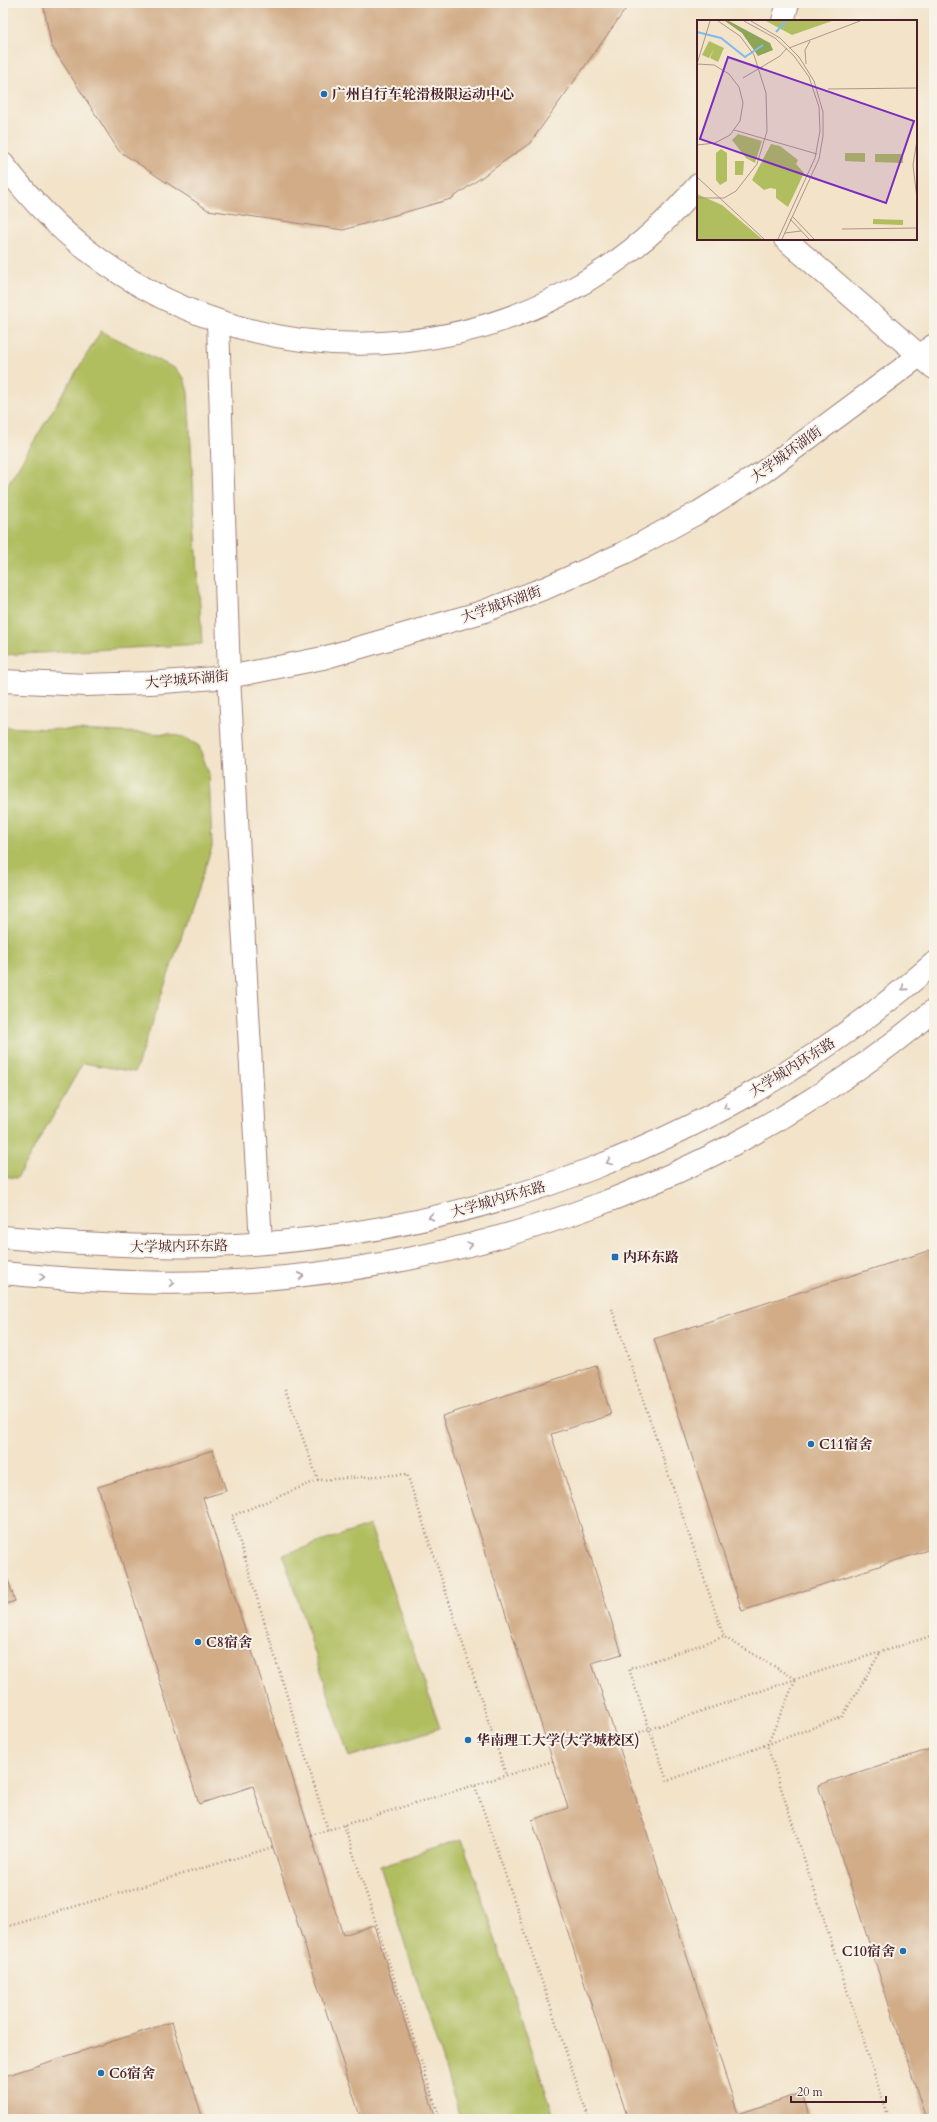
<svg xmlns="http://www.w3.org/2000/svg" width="937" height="2122" font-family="Cardo,'Noto Serif SC',serif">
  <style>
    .green { fill: #b0be60; stroke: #7d6e46 }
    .building { fill: #d1ac87 }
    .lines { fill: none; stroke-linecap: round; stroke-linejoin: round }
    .minor-casing { stroke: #9e817a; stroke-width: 24 }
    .major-casing { stroke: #9e817a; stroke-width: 24 }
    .path { stroke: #9e817a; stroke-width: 2.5; stroke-dasharray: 1 3; stroke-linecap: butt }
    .minor { stroke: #fff; stroke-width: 22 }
    .major { stroke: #fff; stroke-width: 22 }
    .oneway { stroke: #ae9aa0 }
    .poi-dot { fill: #1f6fb2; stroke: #f7f3e8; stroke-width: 1.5 }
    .labels { text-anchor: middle; stroke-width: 4; stroke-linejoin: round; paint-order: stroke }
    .poi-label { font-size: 14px; font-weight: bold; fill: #4a1f2b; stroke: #f7f3e8; text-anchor: start }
    .street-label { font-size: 14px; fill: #4a1f2b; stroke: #f7f3e8 }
    .inset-river { fill: none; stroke: #7ebbf1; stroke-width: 2 }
    .inset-road { fill: none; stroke: #af958a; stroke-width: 1 }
    .view { fill: #7b2cbf; fill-opacity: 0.15; stroke: #7b2cbf; stroke-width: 2 }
    .inset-edge { fill: none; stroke: #4a1f2b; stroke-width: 2 }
  </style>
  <rect width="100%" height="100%" fill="#f7f3e8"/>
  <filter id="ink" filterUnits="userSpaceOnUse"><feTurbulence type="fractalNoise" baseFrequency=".025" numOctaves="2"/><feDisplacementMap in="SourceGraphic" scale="8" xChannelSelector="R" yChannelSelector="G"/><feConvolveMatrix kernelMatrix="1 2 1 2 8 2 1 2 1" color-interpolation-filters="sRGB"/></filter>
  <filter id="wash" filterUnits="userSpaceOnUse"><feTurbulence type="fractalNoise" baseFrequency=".012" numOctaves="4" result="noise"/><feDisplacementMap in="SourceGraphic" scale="16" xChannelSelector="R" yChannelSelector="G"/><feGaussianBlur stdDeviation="0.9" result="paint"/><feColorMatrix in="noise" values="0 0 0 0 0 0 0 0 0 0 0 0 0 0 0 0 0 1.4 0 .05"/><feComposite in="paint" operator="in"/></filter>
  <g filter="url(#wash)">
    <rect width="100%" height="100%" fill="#f2e3c9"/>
    <path class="green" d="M 101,331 L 176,369 L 184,378 L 188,392 L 202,644 L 3,655 L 3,492 Z
      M 3,727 L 171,734 L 186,738 L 199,746 L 209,774 L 212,847 L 135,1072 L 83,1063 L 17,1178 L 3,1176 Z
      M 370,1525 L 440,1728 L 349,1757 L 283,1555 Z
      M 462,1839 L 555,2119 L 461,2119 L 380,1866 Z"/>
    <g id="blocks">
      <path class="building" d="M 43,3 L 630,3 L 530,143 L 451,199 L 343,230 L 208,210 L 119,151 L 51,45 Z
        M 934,1249 L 934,1548 L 742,1611 L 654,1339 Z
        M 596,1366 L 611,1415 L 551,1434 L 622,1654 L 592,1663 L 738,2114 L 802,2093 L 810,2119 L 628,2119 L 532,1820 L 568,1808 L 442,1416 Z
        M 213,1450 L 226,1491 L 203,1498 L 343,1935 L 374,1925 L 436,2119 L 361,2119 L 253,1786 L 199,1804 L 98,1487 Z
        M 3,1564 L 15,1601 L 3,1605 Z
        M 934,1748 L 934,2118 L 926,2119 L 818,1785 Z
        M 172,2022 L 203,2119 L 3,2119 L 3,2071 L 5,2076 Z"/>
    </g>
  </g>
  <g filter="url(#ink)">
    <use href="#blocks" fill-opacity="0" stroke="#9e817a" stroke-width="1"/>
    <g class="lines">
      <g class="minor-casing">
        <path id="minor" d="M 783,21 L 788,3
          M 3,164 C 28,196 55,226 87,250 C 275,397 546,368 698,185
          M 785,239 L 934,368
          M 218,321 L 229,677 L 261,1243
          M 3,681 L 86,685 L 150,683 L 229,677 L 323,658 L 482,612 L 548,587 L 624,553 L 699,512 L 763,472 L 934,345"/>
      </g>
      <g class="major-casing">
        <path id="major" d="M 3,1237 C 71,1243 140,1248 209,1246 C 472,1239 736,1137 934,963
          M 3,1273 C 73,1280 143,1285 213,1282 C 473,1272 733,1179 934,1010"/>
      </g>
      <path class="path" d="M 612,1309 L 724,1637 L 796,1679 L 767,1745 L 889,2119
        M 285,1389 L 318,1480 L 407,1474 L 506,1775
        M 318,1480 L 232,1516 L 328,1830
        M 723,1637 L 629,1669 L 667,1781 L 842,1717 L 880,1653
        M 617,1740 L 796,1679 L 934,1635
        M 475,1786 L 589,2119
        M 344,1825 L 440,2119
        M 311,1835 L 553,1761
        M 3,1928 L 273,1847"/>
      <use href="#minor" class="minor"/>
      <use href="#major" class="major"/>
    </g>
    <defs><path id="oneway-chevron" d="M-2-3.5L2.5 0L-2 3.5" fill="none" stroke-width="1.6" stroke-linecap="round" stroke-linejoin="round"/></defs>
    <g class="oneway">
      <use href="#oneway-chevron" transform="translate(904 988) rotate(140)"/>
      <use href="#oneway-chevron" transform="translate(726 1107) rotate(152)"/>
      <use href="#oneway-chevron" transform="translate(609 1162) rotate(158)"/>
      <use href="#oneway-chevron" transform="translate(431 1217) rotate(167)"/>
      <use href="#oneway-chevron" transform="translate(470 1245) rotate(-15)"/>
      <use href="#oneway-chevron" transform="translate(301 1276) rotate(-6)"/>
      <use href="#oneway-chevron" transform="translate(42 1277) rotate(5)"/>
      <use href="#oneway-chevron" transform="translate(172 1283)"/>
    </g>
  </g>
  <g class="poi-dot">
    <circle cx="324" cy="94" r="4"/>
    <rect x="611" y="1253" width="8" height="8" rx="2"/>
    <circle cx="811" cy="1444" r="4"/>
    <circle cx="198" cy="1642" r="4"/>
    <circle cx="468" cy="1740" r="4"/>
    <circle cx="903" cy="1951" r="4"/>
    <circle cx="101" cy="2073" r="4"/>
  </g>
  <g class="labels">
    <g class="poi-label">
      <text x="332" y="99">广州自行车轮滑极限运动中心</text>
      <text x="623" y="1262">内环东路</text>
      <text x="819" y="1449">C11宿舍</text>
      <text x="206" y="1647">C8宿舍</text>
      <text x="476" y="1745">华南理工大学(大学城校区)</text>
      <text x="895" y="1956" text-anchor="end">C10宿舍</text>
      <text x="109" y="2078">C6宿舍</text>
    </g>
    <g class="street-label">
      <text transform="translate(786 454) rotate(-36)" y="5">大学城环湖街</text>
      <text transform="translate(501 604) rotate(-19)" y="5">大学城环湖街</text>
      <text transform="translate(187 679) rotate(-5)" y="5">大学城环湖街</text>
      <text transform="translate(792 1067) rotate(-32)" y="5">大学城内环东路</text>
      <text transform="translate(498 1199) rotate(-16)" y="5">大学城内环东路</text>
      <text transform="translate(179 1246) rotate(-1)" y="5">大学城内环东路</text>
    </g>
  </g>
  <g transform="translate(697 20)">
    <rect width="220" height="220" fill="#f2e3c9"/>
    <path d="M 69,1 L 135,1 L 95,15 ZM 12,21 L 27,28 L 21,42 L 13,38 L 17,29 L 12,38 L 5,35 ZM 41,114 L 65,121 L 58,143 L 49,138 L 35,120 ZM 74,124 L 83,126 L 101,140 L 99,144 L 107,153 L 91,187 L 79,178 L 79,169 L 73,168 L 67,170 L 55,160 ZM 24,129 L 30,133 L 30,161 L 23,165 L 19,160 L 19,133 ZM 148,133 L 168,133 L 168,142 L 148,141 ZM 178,134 L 206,134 L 206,143 L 178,142 ZM 38,141 L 47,141 L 46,155 L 38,155 ZM 0,174 L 25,185 L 65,219 L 0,219 ZM 176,199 L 206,200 L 206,205 L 176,204 Z" fill="#b0be60"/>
    <path d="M 28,1 L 32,1 L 73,23 L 76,30 L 61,36 L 45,13 Z" fill="#8ca556"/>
    <path class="inset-river" d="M 0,12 L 24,18 L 48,37 L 66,25M 79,12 L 89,1"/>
    <path class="inset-road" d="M 47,1 L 78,18 L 97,36 L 112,57 L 122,87 L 123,111 L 118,138 L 81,219M 54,1 L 83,18 L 102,37 L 117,61 L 126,92 L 126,116 L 122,139 L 85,219M 92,28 L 163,1M 0,44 L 17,45 L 32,54 L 42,67 L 46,83 L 43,101 L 33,115 L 18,123 L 0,125M 0,44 L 13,1M 109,44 L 108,30 L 113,21M 46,58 L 83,36 L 90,28M 131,69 L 220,68M 37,110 L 120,134M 220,120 L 216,145 L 220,179M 0,157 L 67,219M 0,178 L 27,178 L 39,171 L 60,144 L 70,111 L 69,73 L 57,35 L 43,16 L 21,1M 95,196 L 117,219M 93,199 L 112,219M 145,209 L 220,208M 88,213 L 104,211"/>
    <path class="view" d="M 31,37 L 217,101 L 189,183 L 3,119 Z"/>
    <rect width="220" height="220" class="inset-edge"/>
  </g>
  <rect width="937" height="2122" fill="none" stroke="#f7f3e8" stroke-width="16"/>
  <path d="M791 2096v6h95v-6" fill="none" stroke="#4a1f2b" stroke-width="2"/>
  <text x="797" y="2096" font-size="12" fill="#4a1f2b" stroke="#f7f3e8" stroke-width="3" paint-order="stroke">20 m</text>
</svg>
